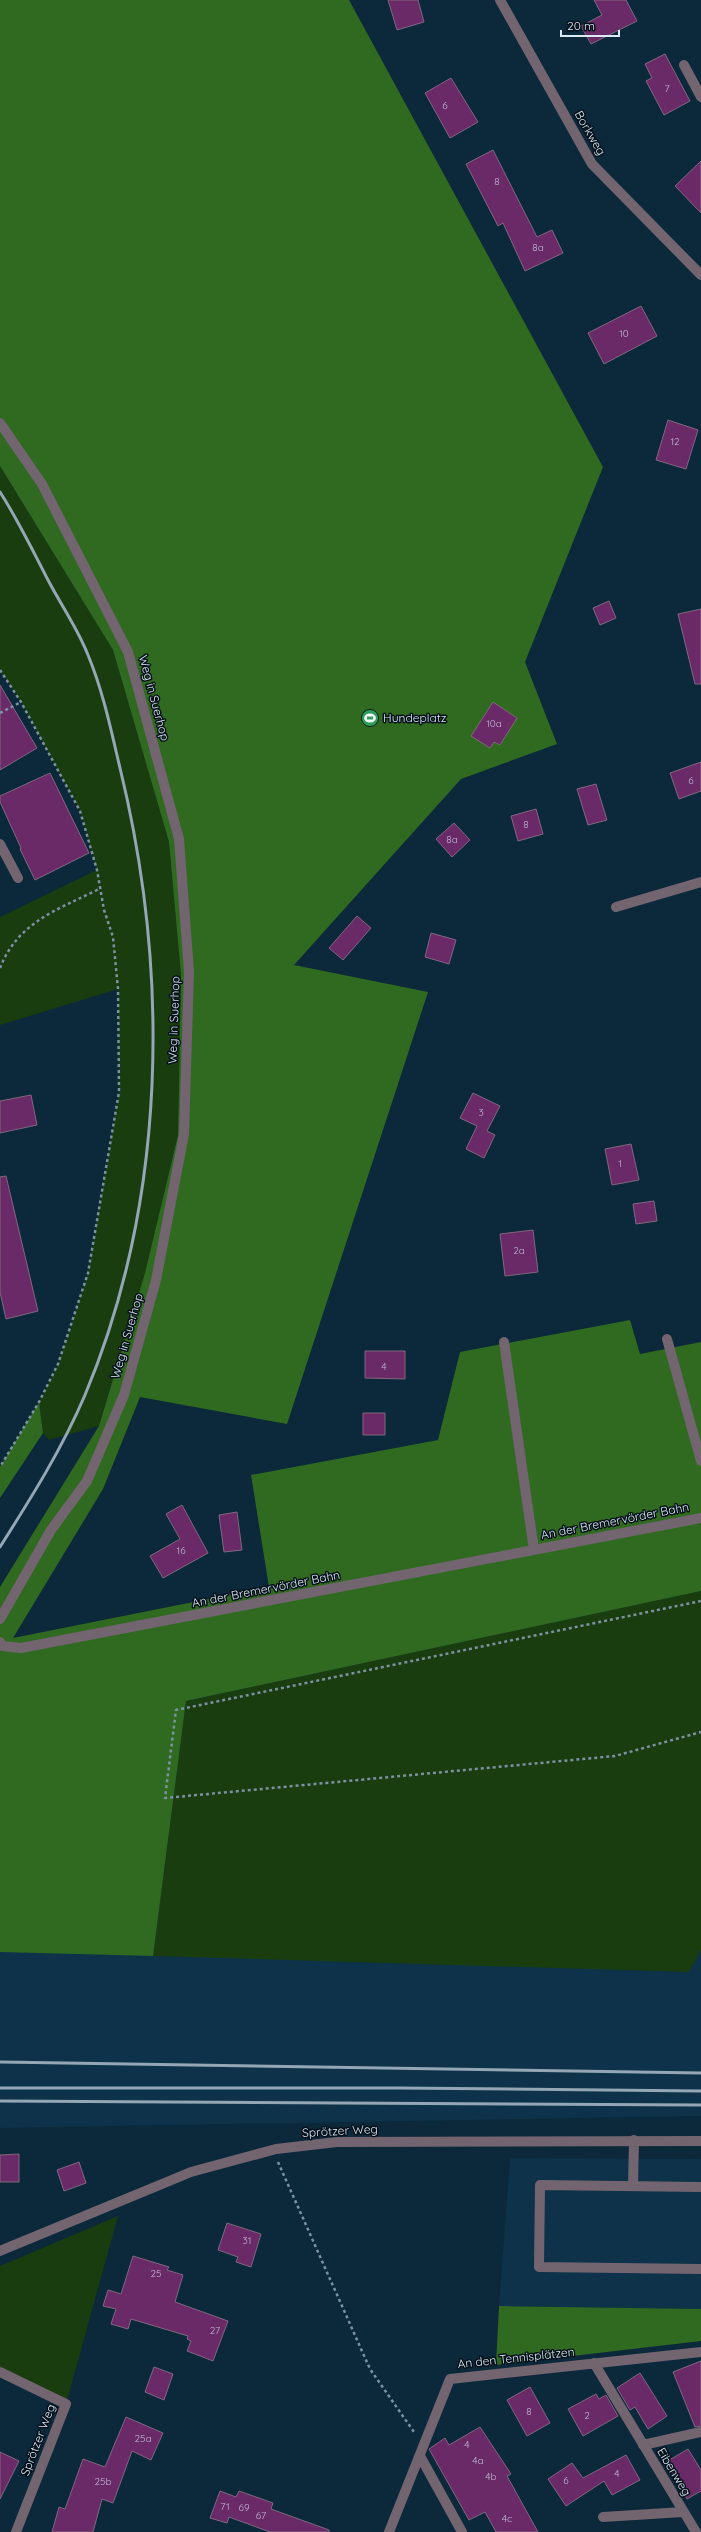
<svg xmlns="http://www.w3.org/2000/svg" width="701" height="2532" font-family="Quicksand,sans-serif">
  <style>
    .built { fill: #0d3249 }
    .green { fill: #193d0f }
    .forest { fill: #306a21 }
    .building { fill: #692a67; stroke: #82677f }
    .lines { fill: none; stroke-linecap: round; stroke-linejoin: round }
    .path { stroke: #7c91a1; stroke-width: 2.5; stroke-dasharray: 3 3; stroke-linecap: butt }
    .minor { stroke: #72656f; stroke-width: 10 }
    .rail { stroke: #93a7b6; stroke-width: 3 }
    .labels { text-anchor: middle; stroke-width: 3; stroke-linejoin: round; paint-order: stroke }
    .number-label { font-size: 10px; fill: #bebad3 }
    .street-label { font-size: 12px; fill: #daeaf7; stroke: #050f18 }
    .poi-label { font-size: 12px; fill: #daeaf7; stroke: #050f18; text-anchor: start }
  </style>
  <rect width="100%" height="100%" fill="#0c283b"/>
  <path class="built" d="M 0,1898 L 701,1900 L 701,2116 L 0,2128 Z
    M 510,2158 L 701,2159 L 701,2309 L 499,2306 Z"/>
  <path class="green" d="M 0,466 L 113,650 L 169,842 L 181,975 L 178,1135 L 145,1273 L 99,1426 L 49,1440 L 43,1433 L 39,1402 L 58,1364 L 88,1273 L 119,1092 L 118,989 L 0,1025 L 0,917 L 97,870 L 80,811 L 21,702 L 0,670 Z
    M 701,1591 L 701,1950 L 689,1972 L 153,1956 L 186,1701 Z
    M 118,2216 L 66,2404 L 0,2372 L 0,2266 Z"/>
  <path class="forest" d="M 0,0 L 349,0 L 603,467 L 525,662 L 557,744 L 461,779 L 294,965 L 428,992 L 287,1424 L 140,1397 L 103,1489 L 13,1638 L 269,1587 L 251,1475 L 438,1440 L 460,1352 L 630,1320 L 640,1354 L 701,1342 L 701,1591 L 186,1701 L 153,1956 L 0,1952 L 0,1587 L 99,1426 L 145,1273 L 178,1135 L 181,975 L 169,842 L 113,650 L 0,466 Z
    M 39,1402 L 43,1433 L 0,1498 L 0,1467 Z
    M 499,2306 L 701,2309 L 701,2341 L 496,2365 Z"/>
  <path class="building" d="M 388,0 L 418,0 L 424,22 L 397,30 Z
    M 594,0 L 626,0 L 637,21 L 591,44 L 581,26 L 602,15 Z
    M 665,54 L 690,101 L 664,115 L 646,81 L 652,78 L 645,64 Z
    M 451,78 L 478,122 L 450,138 L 425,93 Z
    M 493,150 L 537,237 L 552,230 L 563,253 L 525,271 L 503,223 L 498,226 L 466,164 Z
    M 701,161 L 701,213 L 675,186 Z
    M 641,306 L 657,336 L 604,364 L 588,333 Z
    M 668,420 L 698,430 L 686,469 L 656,460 Z
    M 609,601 L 616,618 L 600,625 L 593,608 Z
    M 701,609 L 701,684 L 695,684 L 678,614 Z
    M 0,685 L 37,748 L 0,770 Z
    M 493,702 L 517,718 L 500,745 L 494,742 L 490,748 L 471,736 Z
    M 701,762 L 701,791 L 679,799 L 670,773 Z
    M 50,773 L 89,853 L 35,880 L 20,849 L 21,848 L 0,802 L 0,796 Z
    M 596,784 L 607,820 L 588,825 L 577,789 Z
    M 536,809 L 543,834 L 518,841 L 511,816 Z
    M 454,823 L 470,840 L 452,857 L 436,839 Z
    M 357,916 L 371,928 L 343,960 L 329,948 Z
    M 431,933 L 456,940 L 449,964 L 425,957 Z
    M 473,1093 L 500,1106 L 487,1131 L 495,1135 L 484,1158 L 466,1149 L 477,1126 L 460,1118 Z
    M 31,1095 L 37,1125 L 0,1133 L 0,1101 Z
    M 631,1144 L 639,1180 L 612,1185 L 605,1149 Z
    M 6,1176 L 38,1311 L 6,1319 L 0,1292 L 0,1177 Z
    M 654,1201 L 657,1221 L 636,1224 L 633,1204 Z
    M 533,1230 L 538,1272 L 505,1276 L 500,1234 Z
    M 365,1351 L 405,1351 L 405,1379 L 365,1378 Z
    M 363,1413 L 385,1413 L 385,1435 L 363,1435 Z
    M 182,1505 L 208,1553 L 163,1578 L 150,1556 L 180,1539 L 166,1514 Z
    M 237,1512 L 242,1550 L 224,1552 L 219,1515 Z
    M 19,2154 L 19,2182 L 0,2182 L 0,2155 Z
    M 79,2162 L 86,2183 L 64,2191 L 57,2170 Z
    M 227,2223 L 261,2234 L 251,2267 L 236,2262 L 238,2257 L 218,2250 Z
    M 133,2256 L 169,2267 L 167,2270 L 183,2275 L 175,2302 L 228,2321 L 213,2361 L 187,2351 L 191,2341 L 187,2339 L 188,2336 L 131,2319 L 128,2329 L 111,2324 L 116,2309 L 103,2306 L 108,2290 L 121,2294 Z
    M 701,2361 L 701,2426 L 695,2427 L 673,2372 Z
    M 154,2367 L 173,2374 L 164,2400 L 145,2392 Z
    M 640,2373 L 667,2416 L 648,2429 L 635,2407 L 630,2410 L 617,2388 Z
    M 530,2387 L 550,2423 L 527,2436 L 507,2400 Z
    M 596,2394 L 599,2399 L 606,2395 L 618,2416 L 583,2436 L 568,2409 Z
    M 126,2417 L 163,2433 L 151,2460 L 132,2451 L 113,2503 L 102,2499 L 93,2532 L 52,2532 L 59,2507 L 65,2509 L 83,2459 L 105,2467 Z
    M 480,2427 L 511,2474 L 507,2476 L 538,2532 L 496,2532 L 485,2512 L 469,2520 L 429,2449 L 445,2438 L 449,2445 Z
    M 688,2449 L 701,2470 L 701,2491 L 687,2499 L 666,2462 Z
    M 0,2452 L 19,2461 L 0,2499 Z
    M 626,2455 L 640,2480 L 612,2495 L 604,2481 L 566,2506 L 548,2479 L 572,2463 L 583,2478 Z
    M 220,2491 L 236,2497 L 239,2491 L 273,2503 L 271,2509 L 329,2530 L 329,2532 L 270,2532 L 229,2517 L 227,2523 L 210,2518 Z"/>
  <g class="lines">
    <path class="path" d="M 0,670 L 21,702 L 80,811 L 97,870 L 104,910 L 113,937 L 118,989 L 119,1092 L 88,1273 L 58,1364 L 39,1402 L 0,1467
      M 0,713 L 21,702
      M 0,968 C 18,922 57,910 99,889
      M 701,1601 L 176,1710 L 165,1798 L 615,1756 L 701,1732
      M 278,2162 L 370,2369 L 414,2432"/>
    <path class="minor" d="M 500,0 L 592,164 L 701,275
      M 684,65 L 701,97
      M 0,423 L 42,484 L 128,652 L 179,839 L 189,972 L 184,1134 L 156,1280 L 124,1395 L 87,1481 L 51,1530 L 0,1619
      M 0,844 L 18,878
      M 616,907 L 701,882
      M 667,1339 L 701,1461
      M 504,1342 L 534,1550
      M 0,1642 L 2,1646 L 21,1648 L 701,1518
      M 633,2186 L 634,2140
      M 701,2187 L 540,2185 L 539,2267 L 701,2269
      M 0,2251 L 191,2172 L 276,2149 L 337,2142 L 701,2141
      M 594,2363 L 696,2532
      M 0,2372 L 66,2404 L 16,2532
      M 643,2445 L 701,2432
      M 420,2456 L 462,2532
      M 603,2517 L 683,2512
      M 389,2532 L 450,2379 L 701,2352"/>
    <path class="rail" d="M 0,492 C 18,520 33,551 48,580 C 61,605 78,629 88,655 C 103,691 111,730 120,768 C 170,973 167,1199 85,1395 C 62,1449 31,1498 0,1547
      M 0,2062 L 701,2073
      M 0,2088 L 399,2088 L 701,2091
      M 0,2101 L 701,2105"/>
  </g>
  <defs>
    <g id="stadium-disc" transform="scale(0.9)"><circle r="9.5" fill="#2e9e5b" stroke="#050f18"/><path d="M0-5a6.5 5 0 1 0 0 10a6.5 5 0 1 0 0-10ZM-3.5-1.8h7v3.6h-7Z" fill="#fff"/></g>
  </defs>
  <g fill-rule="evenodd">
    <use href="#stadium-disc" x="370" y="718"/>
  </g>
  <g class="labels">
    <g class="number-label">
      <text x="667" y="92">7</text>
      <text x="445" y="109">6</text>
      <text x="497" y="185">8</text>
      <text x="538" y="251">8a</text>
      <text x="624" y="337">10</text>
      <text x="675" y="445">12</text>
      <text x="494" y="727">10a</text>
      <text x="691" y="784">6</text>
      <text x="526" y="828">8</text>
      <text x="452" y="843">8a</text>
      <text x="481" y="1116">3</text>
      <text x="620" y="1167">1</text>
      <text x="519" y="1254">2a</text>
      <text x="384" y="1370">4</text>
      <text x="181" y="1554">16</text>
      <text x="247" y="2244">31</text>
      <text x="156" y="2277">25</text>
      <text x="215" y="2334">27</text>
      <text x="529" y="2415">8</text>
      <text x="587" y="2419">2</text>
      <text x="143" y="2442">25a</text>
      <text x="467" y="2448">4</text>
      <text x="478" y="2464">4a</text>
      <text x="617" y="2477">4</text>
      <text x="491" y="2480">4b</text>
      <text x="566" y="2484">6</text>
      <text x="103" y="2485">25b</text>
      <text x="225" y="2510">71</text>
      <text x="244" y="2511">69</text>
      <text x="261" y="2519">67</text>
      <text x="507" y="2522">4c</text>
    </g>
    <g class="street-label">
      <text transform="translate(590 133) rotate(60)" y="4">Borkweg</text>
      <text transform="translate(154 698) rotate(75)" y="4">Weg in Suerhop</text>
      <text transform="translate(174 1020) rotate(-88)" y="4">Weg in Suerhop</text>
      <text transform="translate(127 1336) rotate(-74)" y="4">Weg in Suerhop</text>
      <text transform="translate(615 1521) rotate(-11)" y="4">An der Bremervörder Bahn</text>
      <text transform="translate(266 1589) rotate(-11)" y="4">An der Bremervörder Bahn</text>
      <text transform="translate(340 2131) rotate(-3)" y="4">Sprötzer Weg</text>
      <text transform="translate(516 2358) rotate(-6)" y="4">An den Tennisplätzen</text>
      <text transform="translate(38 2440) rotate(-69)" y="4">Sprötzer Weg</text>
      <text transform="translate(674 2472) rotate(59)" y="4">Eibenweg</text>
    </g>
    <g class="poi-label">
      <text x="383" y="722">Hundeplatz</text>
    </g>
  </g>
  <path d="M561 30v6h58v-6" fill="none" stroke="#daeaf7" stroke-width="2"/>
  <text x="567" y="30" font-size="12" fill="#daeaf7" stroke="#050f18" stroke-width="3" paint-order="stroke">20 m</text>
</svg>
